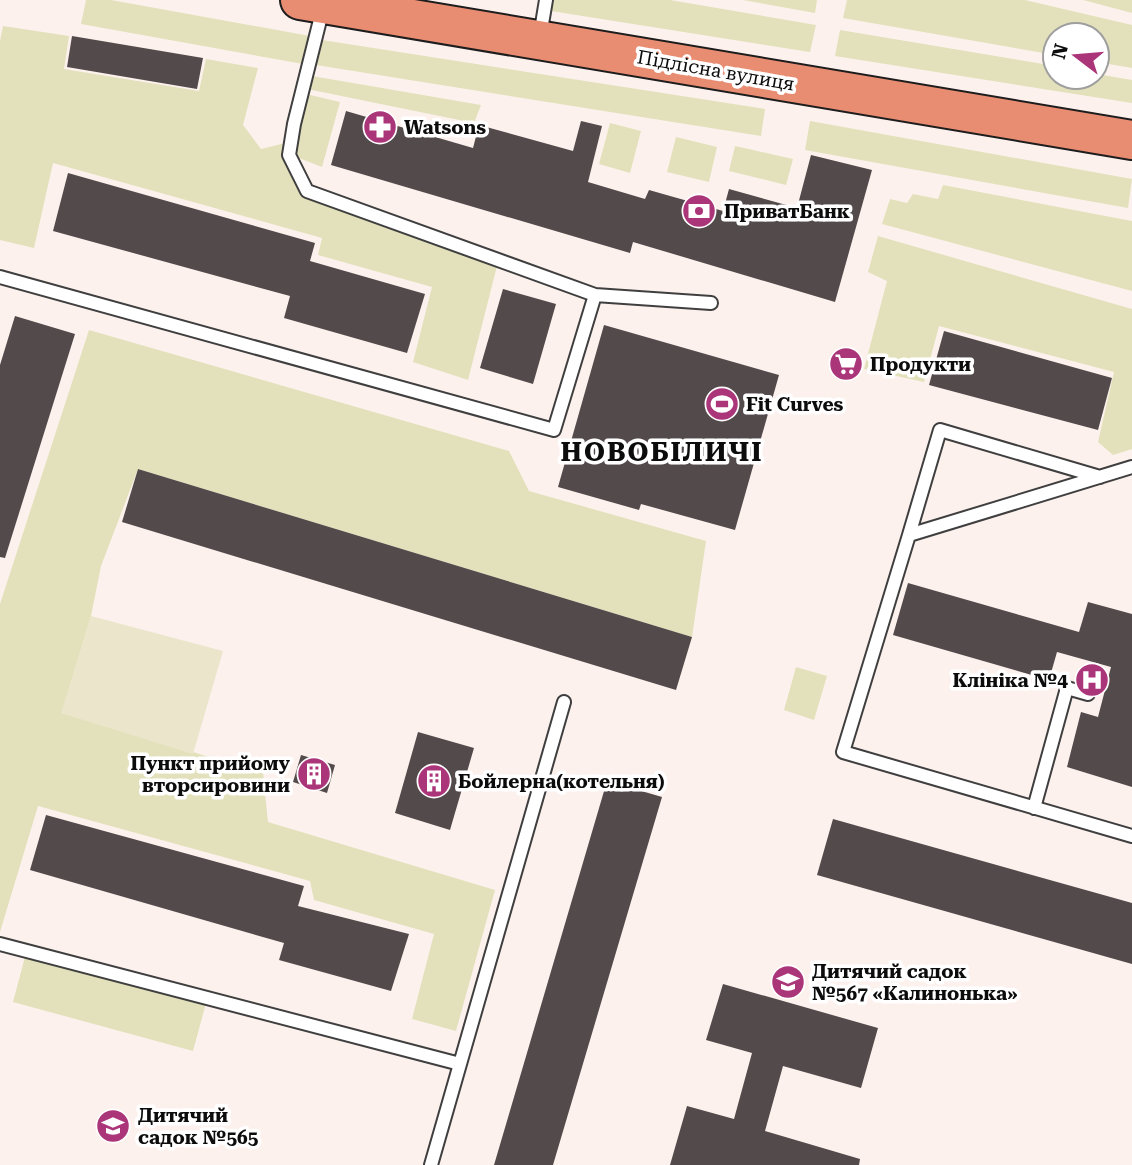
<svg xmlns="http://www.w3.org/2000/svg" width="1132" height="1165" font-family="'Roboto Serif',serif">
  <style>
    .green { fill: #e3e1bb }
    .pitch { fill: #ebe5cb }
    .building { fill: #534a4b }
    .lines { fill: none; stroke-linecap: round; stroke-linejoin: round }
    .service-casing { stroke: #3f3f3f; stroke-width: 16 }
    .primary-casing { stroke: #1d1d1d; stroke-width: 42 }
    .service { stroke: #fff; stroke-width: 12 }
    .primary { stroke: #e88c72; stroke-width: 38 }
    .labels { text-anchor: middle; stroke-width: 7; stroke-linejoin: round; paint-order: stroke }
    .street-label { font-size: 19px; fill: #0c0c0c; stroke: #fff }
    .poi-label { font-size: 19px; font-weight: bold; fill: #0c0c0c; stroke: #fff; text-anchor: start }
    .district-label { font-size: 26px; font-weight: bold; letter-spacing: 2px; fill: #0c0c0c; stroke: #fff }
  </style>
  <rect width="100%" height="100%" fill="#fdf1ed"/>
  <path class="green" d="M 86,0 L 111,0 L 310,36 L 303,64 L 81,24 Z
    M 554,0 L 670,0 L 816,25 L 810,52 L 551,11 Z
    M 743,0 L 817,0 L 815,13 Z
    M 847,0 L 1025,0 L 1132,25 L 1132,68 L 1097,62 L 1097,35 L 1055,35 L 1055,55 L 843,18 Z
    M 1083,0 L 1132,0 L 1132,13 Z
    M 3,26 L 69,36 L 64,69 L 199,91 L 206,59 L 258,68 L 243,125 L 261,149 L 285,143 L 284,155 L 301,194 L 497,266 L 468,380 L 413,362 L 432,287 L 318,255 L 322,238 L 53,163 L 34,248 L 0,240 L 0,41 Z
    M 840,30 L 1055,66 L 1055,77 L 1097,77 L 1097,74 L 1132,80 L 1132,103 L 835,56 Z
    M 322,40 L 765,109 L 761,136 L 316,65 Z
    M 312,76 L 481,105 L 474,123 L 307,89 Z
    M 306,94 L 340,102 L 322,167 L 294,156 Z
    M 810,121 L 1132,179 L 1128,208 L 805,150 Z
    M 610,123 L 641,131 L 630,173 L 599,164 Z
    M 676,137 L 717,147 L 709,182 L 667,172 Z
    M 735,146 L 793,159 L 786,185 L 729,171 Z
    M 943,185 L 1132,221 L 1132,291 L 882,224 L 890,199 L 907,203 L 913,194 L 938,199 Z
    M 878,236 L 1132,309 L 1132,449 L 1113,455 L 1098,442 L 1114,372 L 939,326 L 924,382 L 864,369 L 887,281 L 868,272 Z
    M 89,330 L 509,451 L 529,491 L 706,541 L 692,637 L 138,469 L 101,566 L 91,616 L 62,713 L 263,773 L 268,822 L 495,890 L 456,1031 L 412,1019 L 434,934 L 314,900 L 310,881 L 38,806 L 0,932 L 0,604 Z
    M 796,667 L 827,676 L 814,720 L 784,710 Z
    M 26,953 L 206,1003 L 193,1051 L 13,1002 Z"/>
  <path class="pitch" d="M 91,616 L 223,651 L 193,754 L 61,713 Z"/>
  <path class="building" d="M 72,36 L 203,58 L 197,89 L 67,67 Z
    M 346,111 L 473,148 L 479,125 L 573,151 L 581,121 L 602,126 L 588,182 L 645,199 L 649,190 L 723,211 L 729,189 L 797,208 L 811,155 L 872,170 L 835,302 L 633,242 L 630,253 L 331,165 Z
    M 68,173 L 315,243 L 310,261 L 425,294 L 407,353 L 284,318 L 290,296 L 53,231 Z
    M 503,289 L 556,304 L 533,384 L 480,368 Z
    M 15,316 L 75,334 L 5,558 L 0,557 L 0,365 Z
    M 604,325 L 779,375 L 735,530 L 641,504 L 639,510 L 558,487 Z
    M 944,331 L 1112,378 L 1098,430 L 929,385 Z
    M 138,469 L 692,637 L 676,690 L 122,522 Z
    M 908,583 L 1079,632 L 1088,602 L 1132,614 L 1132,787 L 1067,767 L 1081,712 L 1098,717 L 1111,667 L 1057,652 L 1049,680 L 893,635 Z
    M 418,732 L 474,748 L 450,830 L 395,813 Z
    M 301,755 L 335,765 L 327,793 L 293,782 Z
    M 607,781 L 662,797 L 553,1165 L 494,1165 Z
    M 46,815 L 304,886 L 298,906 L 409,934 L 391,991 L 279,960 L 284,943 L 30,870 Z
    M 833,819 L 1132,903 L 1132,964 L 817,875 Z
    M 723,984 L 878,1028 L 861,1088 L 783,1066 L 765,1131 L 860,1159 L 859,1165 L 670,1165 L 687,1106 L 734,1119 L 752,1053 L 706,1040 Z"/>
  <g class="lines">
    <g class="service-casing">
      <path id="service" d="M 323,8 L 294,124 L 289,155 L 307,191 L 595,295 L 711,303
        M 540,36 L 546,0
        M 0,277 L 554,430 L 595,295
        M 1132,467 L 909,535 L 843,752 L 1132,836
        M 909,535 L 940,430 L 1100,477
        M 1034,808 L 1067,688 L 1088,694
        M 0,944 L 460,1064
        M 431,1165 L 564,702"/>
    </g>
    <g class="primary-casing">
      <path id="primary" d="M 300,0 L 1132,140"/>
    </g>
    <use href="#service" class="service"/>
    <use href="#primary" class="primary"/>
  </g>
  <defs>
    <g id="pharmacy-disc" transform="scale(1.75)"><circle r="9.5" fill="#ab3579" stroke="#fff"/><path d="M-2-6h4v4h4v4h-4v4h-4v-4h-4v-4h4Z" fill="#fff"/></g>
    <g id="bank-disc" transform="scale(1.75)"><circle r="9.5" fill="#ab3579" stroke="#fff"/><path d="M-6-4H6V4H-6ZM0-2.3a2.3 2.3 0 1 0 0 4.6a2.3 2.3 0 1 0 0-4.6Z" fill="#fff"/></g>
    <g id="supermarket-disc" transform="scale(1.75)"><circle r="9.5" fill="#ab3579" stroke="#fff"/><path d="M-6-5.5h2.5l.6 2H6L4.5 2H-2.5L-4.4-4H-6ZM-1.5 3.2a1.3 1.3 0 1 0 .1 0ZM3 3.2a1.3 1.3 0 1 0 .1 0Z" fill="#fff"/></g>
    <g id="stadium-disc" transform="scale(1.75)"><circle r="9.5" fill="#ab3579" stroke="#fff"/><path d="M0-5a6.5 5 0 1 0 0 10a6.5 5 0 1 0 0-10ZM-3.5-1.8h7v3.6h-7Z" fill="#fff"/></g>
    <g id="hospital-disc" transform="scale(1.75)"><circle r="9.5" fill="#ab3579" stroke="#fff"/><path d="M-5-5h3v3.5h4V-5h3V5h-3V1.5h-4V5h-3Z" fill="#fff"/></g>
    <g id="building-disc" transform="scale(1.75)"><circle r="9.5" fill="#ab3579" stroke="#fff"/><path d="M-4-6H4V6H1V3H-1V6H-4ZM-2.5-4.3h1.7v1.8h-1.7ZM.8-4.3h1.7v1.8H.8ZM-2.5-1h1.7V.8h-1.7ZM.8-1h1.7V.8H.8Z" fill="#fff"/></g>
    <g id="school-disc" transform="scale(1.75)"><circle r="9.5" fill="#ab3579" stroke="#fff"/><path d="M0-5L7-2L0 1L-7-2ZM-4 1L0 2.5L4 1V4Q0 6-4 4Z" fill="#fff"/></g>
  </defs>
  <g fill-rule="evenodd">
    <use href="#pharmacy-disc" x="380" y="127"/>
    <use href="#bank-disc" x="699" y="211"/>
    <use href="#supermarket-disc" x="846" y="364"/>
    <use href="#stadium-disc" x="722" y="404"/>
    <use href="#hospital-disc" x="1092" y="680"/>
    <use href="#building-disc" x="314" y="774"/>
    <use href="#building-disc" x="434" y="781"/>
    <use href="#school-disc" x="788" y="982"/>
    <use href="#school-disc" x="113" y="1126"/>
  </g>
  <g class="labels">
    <g class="street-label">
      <text transform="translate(716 70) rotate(10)" y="7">Підлісна вулиця</text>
    </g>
    <g class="poi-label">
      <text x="404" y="134">Watsons</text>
      <text x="724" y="218">ПриватБанк</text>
      <text x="870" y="371">Продукти</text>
      <text x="746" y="411">Fit Curves</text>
      <text x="1068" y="687" text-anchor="end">Клініка №4</text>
      <text x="290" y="770" text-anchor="end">Пункт прийому<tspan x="290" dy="22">вторсировини</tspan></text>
      <text x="458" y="788">Бойлерна(котельня)</text>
      <text x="812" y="978">Дитячий садок<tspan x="812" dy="22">№567 «Калинонька»</tspan></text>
      <text x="138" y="1122">Дитячий<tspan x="138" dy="22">садок №565</tspan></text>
    </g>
    <g class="district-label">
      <text x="662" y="461">НОВОБІЛИЧІ</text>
    </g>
  </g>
  <g transform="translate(1076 56) rotate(286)"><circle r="33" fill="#ffffff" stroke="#9e9e9e" stroke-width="2"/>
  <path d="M0-5L12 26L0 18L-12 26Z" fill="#ab3579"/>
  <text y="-10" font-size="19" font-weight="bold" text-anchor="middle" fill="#0c0c0c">N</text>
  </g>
</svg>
